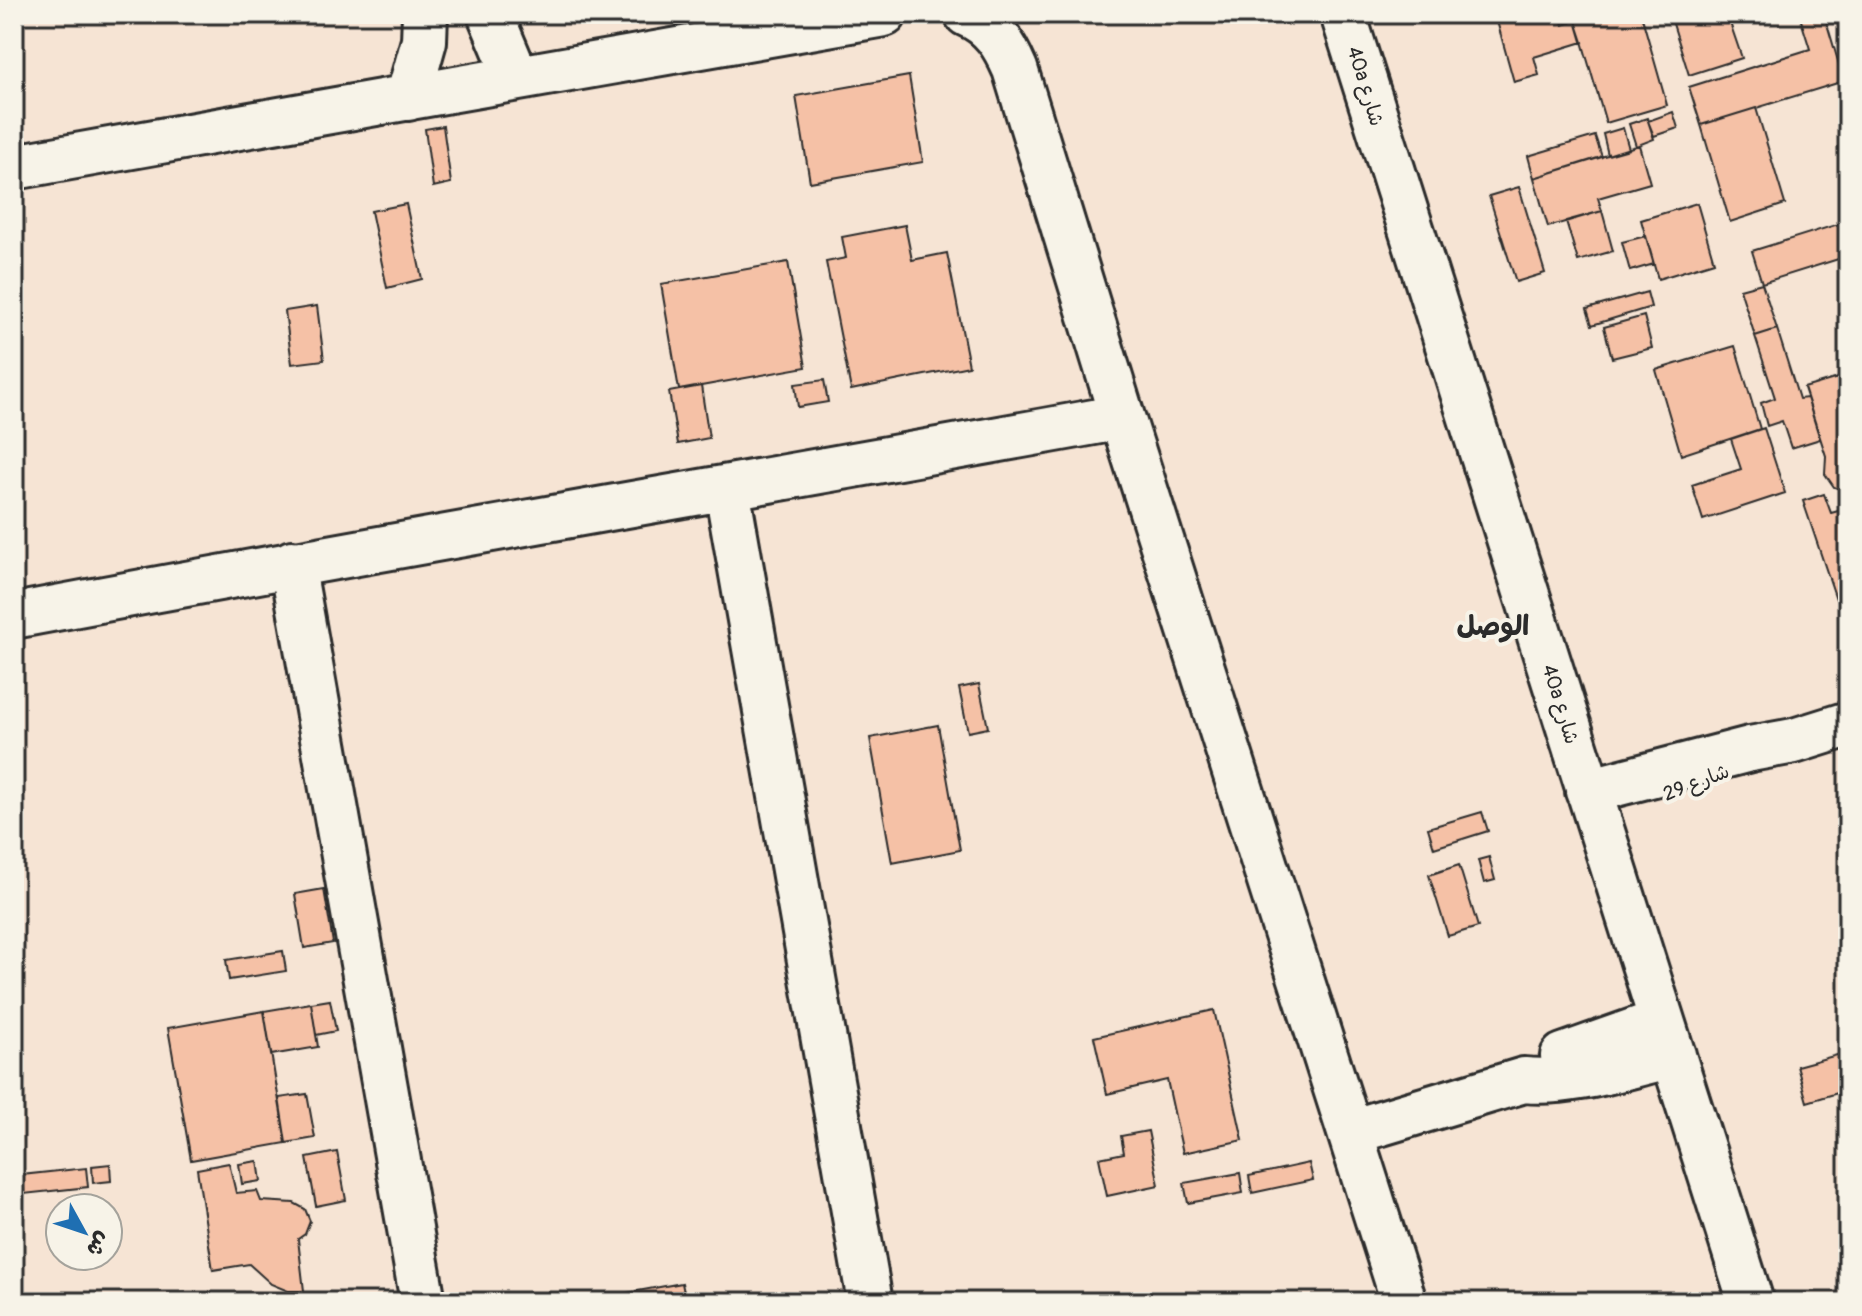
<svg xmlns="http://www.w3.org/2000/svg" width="1862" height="1316" font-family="Pangolin,'Playpen Sans Arabic',sans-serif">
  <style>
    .building { fill: #f5c1a6; stroke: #2b2b2b; stroke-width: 2 }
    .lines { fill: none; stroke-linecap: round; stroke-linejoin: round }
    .minor-casing { stroke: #2b2b2b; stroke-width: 50 }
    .minor { stroke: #f7f3e8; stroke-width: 44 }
    .labels { text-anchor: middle; stroke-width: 8; stroke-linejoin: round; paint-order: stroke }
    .street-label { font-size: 20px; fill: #2b2b2b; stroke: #f7f3e8 }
    .district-label { font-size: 28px; font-weight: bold; fill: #2b2b2b; stroke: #f7f3e8 }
  </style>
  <rect width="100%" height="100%" fill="#f6e4d4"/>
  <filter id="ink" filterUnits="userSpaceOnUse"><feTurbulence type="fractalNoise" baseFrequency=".0125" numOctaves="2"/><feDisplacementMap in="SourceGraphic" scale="16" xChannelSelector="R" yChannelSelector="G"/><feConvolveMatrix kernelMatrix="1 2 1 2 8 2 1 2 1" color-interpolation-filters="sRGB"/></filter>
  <g filter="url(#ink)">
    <path class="building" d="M 1495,14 L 1560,14 L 1563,25 L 1576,21 L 1583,42 L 1534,57 L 1539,75 L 1514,82 Z
      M 1560,14 L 1600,14 L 1563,25 Z
      M 1600,14 L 1641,14 L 1667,105 L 1606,123 L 1576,21 Z
      M 1670,14 L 1727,14 L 1742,58 L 1689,75 Z
      M 1799,14 L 1824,14 L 1844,81 L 1701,125 L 1689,87 L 1810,49 Z
      M 909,76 L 923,162 L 810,182 L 796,96 Z
      M 1756,108 L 1785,204 L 1730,222 L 1701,125 Z
      M 1673,112 L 1678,128 L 1654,136 L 1648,121 Z
      M 1647,118 L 1654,139 L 1636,146 L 1629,124 Z
      M 443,126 L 451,183 L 433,187 L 425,129 Z
      M 1623,128 L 1629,149 L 1608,155 L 1603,134 Z
      M 1595,136 L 1602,157 L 1534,178 L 1528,156 Z
      M 1639,145 L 1650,183 L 1598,198 L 1602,211 L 1548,227 L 1534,178 Z
      M 1848,181 L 1848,204 L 1842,183 Z
      M 1519,187 L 1545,273 L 1516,282 L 1489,196 Z
      M 1697,203 L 1714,262 L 1658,279 L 1641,220 Z
      M 406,204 L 422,279 L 387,288 L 371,211 Z
      M 1602,211 L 1613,251 L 1578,261 L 1566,221 Z
      M 1848,221 L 1848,256 L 1762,283 L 1752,251 Z
      M 905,225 L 912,260 L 947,253 L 969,366 L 851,390 L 826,262 L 846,258 L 842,237 Z
      M 1646,236 L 1654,264 L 1630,271 L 1622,242 Z
      M 788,262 L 806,367 L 679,390 L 661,284 Z
      M 1762,283 L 1777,329 L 1755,336 L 1740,289 Z
      M 1647,292 L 1651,307 L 1592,325 L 1587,309 Z
      M 317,306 L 324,360 L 292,364 L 285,311 Z
      M 1644,316 L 1652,348 L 1612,358 L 1604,327 Z
      M 1777,329 L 1799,399 L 1807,398 L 1820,439 L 1791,448 L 1782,421 L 1767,426 L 1761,403 L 1775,398 L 1755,336 Z
      M 1735,346 L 1760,429 L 1681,455 L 1656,370 Z
      M 1848,375 L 1848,492 L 1834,487 L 1825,474 L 1826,456 L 1804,388 Z
      M 824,380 L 828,402 L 798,407 L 795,384 Z
      M 701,386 L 709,438 L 678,444 L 669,392 Z
      M 1764,428 L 1785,493 L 1703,520 L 1692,485 L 1741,469 L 1731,439 Z
      M 1824,494 L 1831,513 L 1842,510 L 1848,529 L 1848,595 L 1836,599 L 1803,501 Z
      M 979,684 L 988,728 L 968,732 L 959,688 Z
      M 938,725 L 960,850 L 892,863 L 870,738 Z
      M 1482,812 L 1488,831 L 1434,848 L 1428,828 Z
      M 1489,857 L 1495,880 L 1484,883 L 1478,860 Z
      M 1459,865 L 1478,927 L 1448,936 L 1429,875 Z
      M 324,889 L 333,943 L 304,948 L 295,894 Z
      M 283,951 L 286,971 L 229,980 L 226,960 Z
      M 330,1000 L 336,1031 L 316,1035 L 311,1003 Z
      M 311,1003 L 318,1047 L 271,1055 L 264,1011 Z
      M 1214,1010 L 1243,1140 L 1183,1153 L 1167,1080 L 1107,1094 L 1094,1037 Z
      M 264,1011 L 286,1143 L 191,1160 L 168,1028 Z
      M 1848,1052 L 1848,1090 L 1807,1102 L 1797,1066 Z
      M 307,1094 L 315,1138 L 286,1143 L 279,1098 Z
      M 1148,1131 L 1159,1185 L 1107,1196 L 1099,1158 L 1124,1153 L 1121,1136 Z
      M 337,1152 L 346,1200 L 316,1206 L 307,1158 Z
      M 258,1161 L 261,1181 L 242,1184 L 239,1164 Z
      M 229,1163 L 236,1193 L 257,1191 L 261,1201 L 294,1203 L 305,1209 L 310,1221 L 305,1234 L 298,1239 L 304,1291 L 288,1291 L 271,1284 L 249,1264 L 213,1270 L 197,1169 Z
      M 1309,1163 L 1313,1180 L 1252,1193 L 1249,1176 Z
      M 110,1164 L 111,1181 L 93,1183 L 92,1166 Z
      M 86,1168 L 88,1187 L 24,1194 L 22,1175 Z
      M 1240,1173 L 1243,1193 L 1188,1203 L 1184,1183 Z
      M 682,1283 L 686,1302 L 622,1302 L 621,1294 Z"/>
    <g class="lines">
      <g class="minor-casing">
        <path id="minor" d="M 490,14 L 516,76
          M 967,14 C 993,25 1004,44 1015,69 L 1122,417 L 1404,1302
          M 1343,14 L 1751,1302
          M 408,98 L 424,41 L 425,14
          M 14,167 C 304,116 594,63 884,14
          M 727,489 L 870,1302
          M 292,563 L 423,1302
          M 14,616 C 383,546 753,484 1122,417
          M 1588,791 L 1750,749 L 1794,741 L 1848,724
          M 1563,1056 L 1662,1021
          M 1351,1132 L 1524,1080 C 1573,1085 1625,1066 1673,1055"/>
      </g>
      <use href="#minor" class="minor"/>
    </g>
  </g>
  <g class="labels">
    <g class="street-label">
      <text transform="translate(1366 86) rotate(73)" y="7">40a شارع</text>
      <text transform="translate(1561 704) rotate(73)" y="7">40a شارع</text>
      <text transform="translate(1696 782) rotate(-21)" y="7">شارع 29</text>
    </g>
    <g class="district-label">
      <text x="1493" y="635">الوصل</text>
    </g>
  </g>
  <rect width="1862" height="1316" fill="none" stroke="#f7f3e8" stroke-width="48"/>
  <rect x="24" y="24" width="1814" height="1268" fill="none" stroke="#2b2b2b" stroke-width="3" filter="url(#ink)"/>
  <g transform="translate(84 1232) rotate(130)"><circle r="38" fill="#f7f3e8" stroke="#a5a39c" stroke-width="2"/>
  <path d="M0-6L14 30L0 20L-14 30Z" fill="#1f6fb2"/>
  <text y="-12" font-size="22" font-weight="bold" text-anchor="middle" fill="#2b2b2b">ش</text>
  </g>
</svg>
